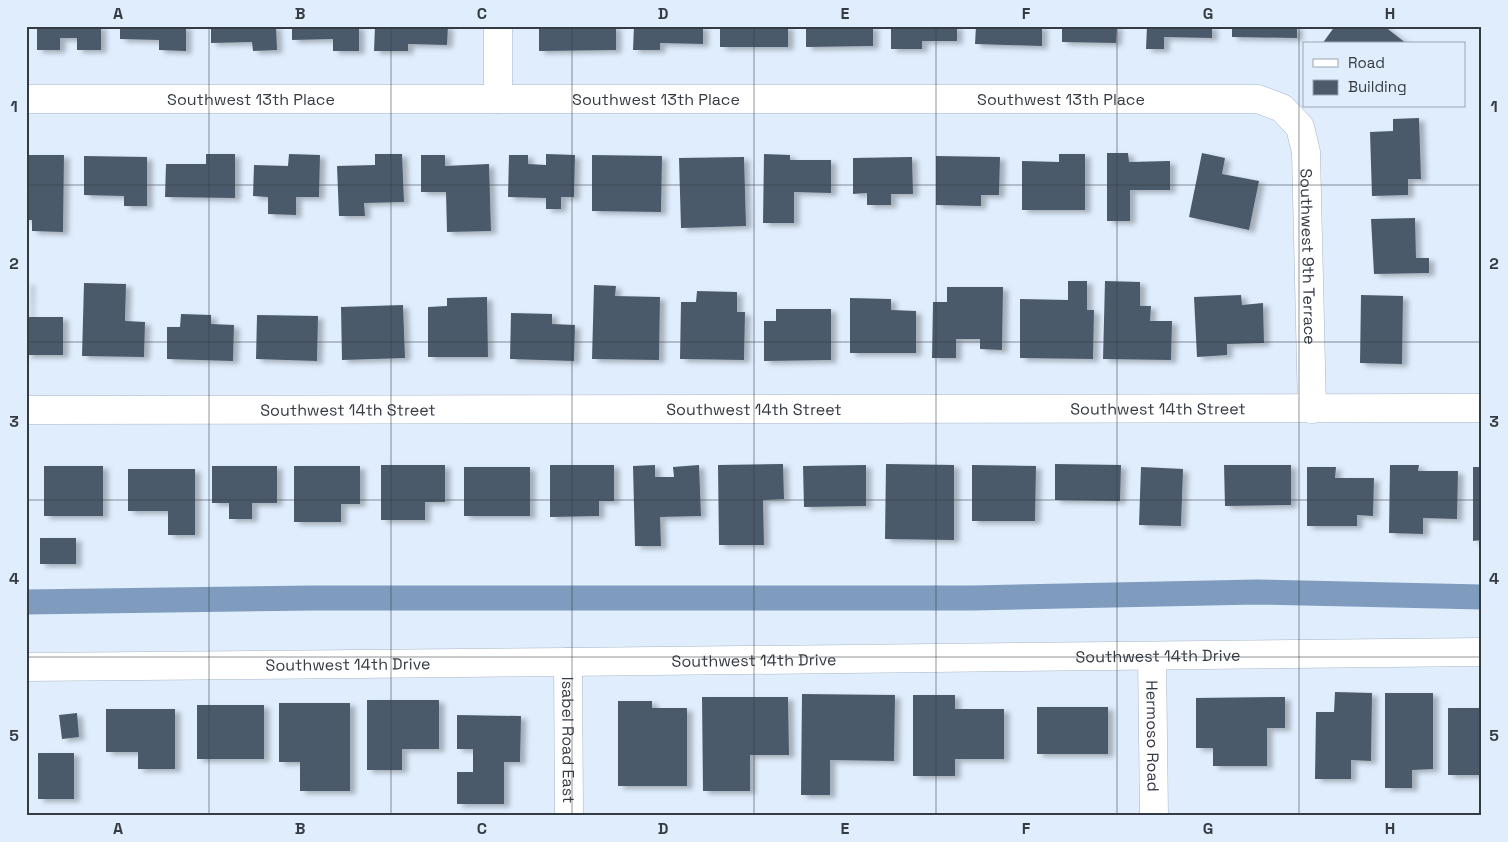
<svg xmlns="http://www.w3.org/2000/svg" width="1508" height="842" font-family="'Space Grotesk',sans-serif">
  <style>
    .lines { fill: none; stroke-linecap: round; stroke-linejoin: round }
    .canal { stroke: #7f9cbf; stroke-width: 25 }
    .building { fill: #4c5a6b; filter: url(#shadow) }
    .minor-casing { stroke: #a6b6c9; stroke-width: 29 }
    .minor { stroke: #fff; stroke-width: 28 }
    .grid { fill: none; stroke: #353b43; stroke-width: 1; stroke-opacity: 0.55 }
    .labels { text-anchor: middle; stroke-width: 5; stroke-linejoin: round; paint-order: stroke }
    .street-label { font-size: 16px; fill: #353b43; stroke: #e0edfd }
    .neatline { fill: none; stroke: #353b43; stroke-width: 2 }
    .grid-label { font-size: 16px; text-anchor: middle; font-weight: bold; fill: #353b43 }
  </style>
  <defs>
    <filter id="shadow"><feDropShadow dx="5.5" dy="3" stdDeviation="2.5" flood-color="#0004"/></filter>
  </defs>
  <rect width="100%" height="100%" fill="#e0edfd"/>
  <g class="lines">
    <path class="canal" d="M 26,602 L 314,598 L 972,598 L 1257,592 L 1482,597"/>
  </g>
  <path class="building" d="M 37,26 L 101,26 L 101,50 L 77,50 L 77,38 L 60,38 L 60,50 L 37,50 Z
    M 120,26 L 186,26 L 186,51 L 159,50 L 159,40 L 120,39 Z
    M 211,26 L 276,26 L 277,50 L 253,51 L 252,42 L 211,43 Z
    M 292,26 L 359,26 L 359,51 L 333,51 L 333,39 L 292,40 Z
    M 375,26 L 448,26 L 447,45 L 408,44 L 408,51 L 374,51 Z
    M 539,26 L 616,26 L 616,50 L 539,51 Z
    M 634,26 L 703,26 L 703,44 L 660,43 L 660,50 L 633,50 Z
    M 720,26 L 788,26 L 788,47 L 720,47 Z
    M 806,26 L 873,26 L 873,46 L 806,47 Z
    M 891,26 L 957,26 L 957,41 L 922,41 L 922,49 L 891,49 Z
    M 976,26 L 1042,26 L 1042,46 L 975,44 Z
    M 1062,26 L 1117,26 L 1116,43 L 1062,42 Z
    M 1147,26 L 1212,26 L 1212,38 L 1164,37 L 1164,49 L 1146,49 Z
    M 1232,26 L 1297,26 L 1297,38 L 1232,37 Z
    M 1335,26 L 1384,26 L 1407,44 L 1322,44 Z
    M 1419,118 L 1421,179 L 1408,179 L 1408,195 L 1372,196 L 1370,132 L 1393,131 L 1393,119 Z
    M 1107,153 L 1128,153 L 1129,162 L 1170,161 L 1170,190 L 1130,190 L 1130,221 L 1107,221 Z
    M 1202,153 L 1225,158 L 1222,174 L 1259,181 L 1249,230 L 1189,217 Z
    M 206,154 L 235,154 L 235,198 L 165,197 L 166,164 L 206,164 Z
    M 289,154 L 320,155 L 319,197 L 296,197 L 296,215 L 268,214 L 268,197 L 253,196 L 254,165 L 288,166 Z
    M 375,154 L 402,154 L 404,202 L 364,203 L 365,216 L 339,216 L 337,166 L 375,165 Z
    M 546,154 L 575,155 L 574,197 L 561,197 L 561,209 L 546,209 L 546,198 L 508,197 L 509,155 L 528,155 L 528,164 L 546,165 Z
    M 764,154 L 790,155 L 790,160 L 831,160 L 831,193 L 794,192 L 794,223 L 763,223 Z
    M 1059,154 L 1085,154 L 1085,210 L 1022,210 L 1022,161 L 1059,162 Z
    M 29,155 L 64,155 L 63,232 L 32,231 L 32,220 L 26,220 L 26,162 L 29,162 Z
    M 421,155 L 445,155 L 445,166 L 489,164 L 491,231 L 447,232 L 446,192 L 421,192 Z
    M 592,155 L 662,156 L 661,212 L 592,211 Z
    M 84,156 L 147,157 L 147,206 L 124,206 L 124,196 L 84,195 Z
    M 936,156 L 1000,157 L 999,195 L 981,195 L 981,206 L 936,205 Z
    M 744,157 L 746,226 L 681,228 L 679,158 Z
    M 912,157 L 913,194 L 891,194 L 891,205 L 867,205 L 867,193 L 853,194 L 853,158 Z
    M 1415,218 L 1416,258 L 1429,258 L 1429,273 L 1374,274 L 1371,219 Z
    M 1068,281 L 1087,281 L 1087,310 L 1094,310 L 1093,359 L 1020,358 L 1020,299 L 1068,300 Z
    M 1105,281 L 1140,282 L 1140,306 L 1151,306 L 1150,321 L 1172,321 L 1171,360 L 1103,359 Z
    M 26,282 L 29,282 L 28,317 L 63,317 L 63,355 L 26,355 Z
    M 84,283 L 126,284 L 125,321 L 145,322 L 144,357 L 82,356 Z
    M 594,285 L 616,286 L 615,296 L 660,297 L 659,360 L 592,359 Z
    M 947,287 L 1003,287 L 1002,350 L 980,349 L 980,339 L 956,339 L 956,358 L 932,358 L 933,302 L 947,302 Z
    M 697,291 L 737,292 L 737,312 L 745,312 L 744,360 L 680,359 L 681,302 L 696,302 Z
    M 1241,295 L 1242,305 L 1263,303 L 1264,343 L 1227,344 L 1227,355 L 1197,357 L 1194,297 Z
    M 1361,295 L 1403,296 L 1402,364 L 1360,363 Z
    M 487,297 L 488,357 L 428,357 L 428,307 L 447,306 L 447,298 Z
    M 850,298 L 891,299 L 891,310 L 916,311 L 916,353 L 850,353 Z
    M 403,305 L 405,358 L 342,360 L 341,307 Z
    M 776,309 L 831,309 L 831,360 L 764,361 L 764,321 L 776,321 Z
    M 511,313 L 552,314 L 552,324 L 575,325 L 574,361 L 510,359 Z
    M 181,314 L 211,315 L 211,324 L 234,325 L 233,361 L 167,359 L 167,327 L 180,327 Z
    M 257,315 L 318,316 L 317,361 L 256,359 Z
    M 783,464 L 784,499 L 763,500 L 764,545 L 719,545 L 718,465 Z
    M 886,464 L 954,465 L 954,540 L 885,539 Z
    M 1055,464 L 1121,465 L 1120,501 L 1055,500 Z
    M 381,465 L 445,465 L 445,502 L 425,502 L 425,520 L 381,520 Z
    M 550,465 L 614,465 L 614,501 L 599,501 L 599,516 L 550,517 Z
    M 655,465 L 655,477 L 674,477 L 673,467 L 699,465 L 701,516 L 660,517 L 661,546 L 635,546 L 633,466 Z
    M 866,465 L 866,506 L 804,507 L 803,466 Z
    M 972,465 L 1036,466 L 1035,521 L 972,521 Z
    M 1224,465 L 1291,465 L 1291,505 L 1225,506 Z
    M 1390,465 L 1419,465 L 1418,471 L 1458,471 L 1457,519 L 1423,518 L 1423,534 L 1389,533 Z
    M 44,466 L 103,466 L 103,516 L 44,516 Z
    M 212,466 L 277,466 L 277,503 L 252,503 L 252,519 L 229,519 L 229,503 L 212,503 Z
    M 294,466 L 360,466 L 360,504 L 341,504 L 341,522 L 294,522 Z
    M 464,467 L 530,467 L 530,516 L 464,516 Z
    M 1141,467 L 1183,469 L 1181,526 L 1139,525 Z
    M 1307,467 L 1336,467 L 1335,478 L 1374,478 L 1373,516 L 1357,515 L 1357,526 L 1307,526 Z
    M 1473,467 L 1482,467 L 1482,540 L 1473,541 Z
    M 128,469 L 195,469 L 195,535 L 168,535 L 168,511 L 128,511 Z
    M 40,538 L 76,538 L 76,564 L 40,564 Z
    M 1335,692 L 1372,693 L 1371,761 L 1351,760 L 1351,779 L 1315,779 L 1316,712 L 1334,712 Z
    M 1385,693 L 1433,693 L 1433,769 L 1412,770 L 1412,788 L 1385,788 Z
    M 802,694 L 895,695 L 894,761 L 830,760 L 830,795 L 801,795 Z
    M 913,695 L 955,695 L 955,709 L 1004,709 L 1004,759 L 955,759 L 955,776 L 913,776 Z
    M 702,697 L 788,697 L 789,755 L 750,755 L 750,791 L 703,791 Z
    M 1285,697 L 1285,728 L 1267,728 L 1267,766 L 1213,766 L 1213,748 L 1196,748 L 1196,698 Z
    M 367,700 L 439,700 L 439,749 L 402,749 L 402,770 L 367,770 Z
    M 618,701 L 652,701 L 652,708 L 687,708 L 687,786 L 618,786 Z
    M 279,703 L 350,703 L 350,791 L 300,791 L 300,762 L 279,762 Z
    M 197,705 L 264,705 L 264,759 L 197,759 Z
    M 1037,707 L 1108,707 L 1108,754 L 1037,754 Z
    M 1448,708 L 1482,708 L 1482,775 L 1448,775 Z
    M 106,709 L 175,709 L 175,769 L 138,769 L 138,752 L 106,752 Z
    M 77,713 L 79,737 L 62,739 L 59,715 Z
    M 457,715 L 521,716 L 520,762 L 504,762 L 504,804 L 457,804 L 457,772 L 473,772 L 473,749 L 457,749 Z
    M 38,753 L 74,753 L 74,799 L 38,799 Z"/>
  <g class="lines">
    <g class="minor-casing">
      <g id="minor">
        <path d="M 498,26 L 498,99"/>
        <path id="s1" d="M 26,99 L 1258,99 L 1282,108 L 1300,127 L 1306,152 L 1312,409"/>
        <path id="s2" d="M 26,410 L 1482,408"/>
        <path id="s3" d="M 1152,656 L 1154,816"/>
        <path id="s4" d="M 568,662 L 569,816"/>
        <path id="s5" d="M 26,667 L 568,662 L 1482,652"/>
      </g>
    </g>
    <use href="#minor" class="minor"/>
  </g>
  <path class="grid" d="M 209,26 L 209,816M 391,26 L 391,816M 572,26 L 572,816M 754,26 L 754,816M 936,26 L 936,816M 1117,26 L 1117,816M 1299,26 L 1299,816M 26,185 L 1482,185M 26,342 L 1482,342M 26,500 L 1482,500M 26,657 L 1482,657"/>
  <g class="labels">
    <g class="street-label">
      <text dy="6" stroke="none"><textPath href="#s1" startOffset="225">Southwest 13th Place</textPath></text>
      <text dy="6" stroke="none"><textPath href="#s1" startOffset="630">Southwest 13th Place</textPath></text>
      <text dy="6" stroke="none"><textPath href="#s1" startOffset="1035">Southwest 13th Place</textPath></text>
      <text dy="6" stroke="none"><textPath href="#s1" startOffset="1414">Southwest 9th Terrace</textPath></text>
      <text dy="6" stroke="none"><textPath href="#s2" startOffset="322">Southwest 14th Street</textPath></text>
      <text dy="6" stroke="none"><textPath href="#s2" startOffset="728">Southwest 14th Street</textPath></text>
      <text dy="6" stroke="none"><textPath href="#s2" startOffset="1132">Southwest 14th Street</textPath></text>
      <text dy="6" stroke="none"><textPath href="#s5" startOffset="1132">Southwest 14th Drive</textPath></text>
      <text dy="6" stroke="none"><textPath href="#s5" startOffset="728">Southwest 14th Drive</textPath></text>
      <text dy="6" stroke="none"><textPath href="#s5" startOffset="322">Southwest 14th Drive</textPath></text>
      <text dy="6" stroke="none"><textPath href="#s3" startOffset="80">Hermoso Road</textPath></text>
      <text dy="6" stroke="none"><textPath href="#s4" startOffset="78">Isabel Road East</textPath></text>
    </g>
  </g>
  <rect width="1508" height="842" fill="none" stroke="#e0edfd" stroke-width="55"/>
  <rect x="1303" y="42" width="162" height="65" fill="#e0edfd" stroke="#9ca6b3"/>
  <rect x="1313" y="59" width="25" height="8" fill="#ffffff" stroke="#9ca6b3"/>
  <text x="1348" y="68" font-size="15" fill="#353b43">Road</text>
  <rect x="1313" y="80" width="25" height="15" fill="#4c5a6b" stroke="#9ca6b3"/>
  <text x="1348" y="92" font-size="15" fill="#353b43">Building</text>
  <rect x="28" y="28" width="1452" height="786" class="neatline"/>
  <g class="grid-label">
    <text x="118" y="19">A</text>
    <text x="300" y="19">B</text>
    <text x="482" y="19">C</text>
    <text x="663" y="19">D</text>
    <text x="845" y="19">E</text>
    <text x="1026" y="19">F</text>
    <text x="1208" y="19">G</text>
    <text x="1390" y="19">H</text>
    <text x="14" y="112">1</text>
    <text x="1494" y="112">1</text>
    <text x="14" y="269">2</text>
    <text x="1494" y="269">2</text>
    <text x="14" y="427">3</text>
    <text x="1494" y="427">3</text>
    <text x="14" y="584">4</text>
    <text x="1494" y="584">4</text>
    <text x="14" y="741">5</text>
    <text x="1494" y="741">5</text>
    <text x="118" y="834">A</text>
    <text x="300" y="834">B</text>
    <text x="482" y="834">C</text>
    <text x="663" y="834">D</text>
    <text x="845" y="834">E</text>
    <text x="1026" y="834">F</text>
    <text x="1208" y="834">G</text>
    <text x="1390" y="834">H</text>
  </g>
</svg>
